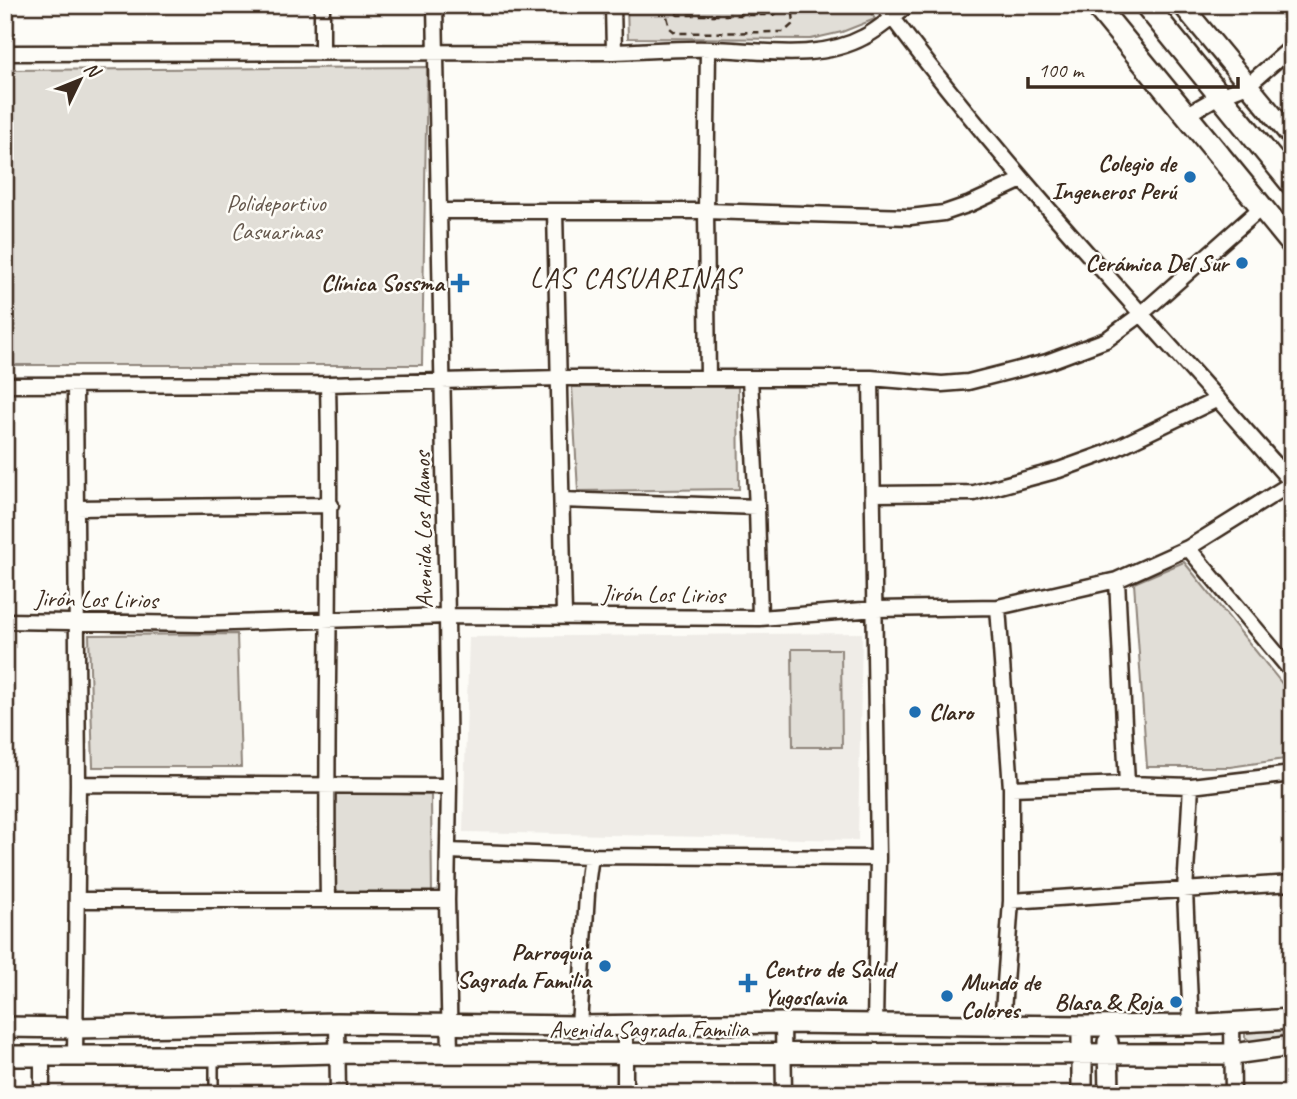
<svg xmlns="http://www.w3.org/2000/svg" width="1297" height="1099" font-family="Caveat,sans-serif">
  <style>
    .built { fill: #efece7 }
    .green { fill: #e1ded7; stroke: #8e847a; stroke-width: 2 }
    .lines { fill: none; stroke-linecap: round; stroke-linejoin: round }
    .service-casing { stroke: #3b2a1e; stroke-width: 12 }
    .minor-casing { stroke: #3b2a1e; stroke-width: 19 }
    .tertiary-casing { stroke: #3b2a1e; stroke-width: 23 }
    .secondary-casing { stroke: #3b2a1e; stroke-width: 24 }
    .primary-casing { stroke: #3b2a1e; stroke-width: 26 }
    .path { stroke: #3b2a1e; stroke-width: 2.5; stroke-dasharray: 7 5; stroke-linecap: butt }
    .service { stroke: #fdfcf7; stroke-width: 7 }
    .minor { stroke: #fdfcf7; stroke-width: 14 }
    .tertiary { stroke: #fdfcf7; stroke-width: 18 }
    .secondary { stroke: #fdfcf7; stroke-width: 19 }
    .primary { stroke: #fdfcf7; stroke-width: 21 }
    .poi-dot { fill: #1f6fb2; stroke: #fdfcf7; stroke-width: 2.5 }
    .labels { text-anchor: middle; stroke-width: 5; stroke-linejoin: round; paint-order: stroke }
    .poi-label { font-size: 24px; font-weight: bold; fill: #3b2a1e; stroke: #fdfcf7; text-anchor: end }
    .park-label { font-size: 24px; fill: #64574c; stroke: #fdfcf7 }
    .street-label { font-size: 24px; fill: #3b2a1e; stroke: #fdfcf7 }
    .quarter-label { font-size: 28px; letter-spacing: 2px; fill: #3b2a1e; stroke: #fdfcf7 }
  </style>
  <rect width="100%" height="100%" fill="#fdfcf7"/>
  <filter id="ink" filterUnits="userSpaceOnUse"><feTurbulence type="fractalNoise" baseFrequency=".0143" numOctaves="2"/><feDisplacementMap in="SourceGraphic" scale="14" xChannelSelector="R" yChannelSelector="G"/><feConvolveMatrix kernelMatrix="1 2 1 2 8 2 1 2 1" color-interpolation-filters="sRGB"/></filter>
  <g filter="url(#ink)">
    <path class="built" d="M 862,633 L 858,840 L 463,832 L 469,637 Z"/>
    <path class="green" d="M 627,5 L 866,5 L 875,19 L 842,32 L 811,39 L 628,38 Z
      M 427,67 L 422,365 L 5,365 L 5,70 Z
      M 572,387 L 738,387 L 739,489 L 578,491 Z
      M 1184,562 L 1292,696 L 1292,758 L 1230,767 L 1147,767 L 1134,583 Z
      M 237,634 L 241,767 L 93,767 L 89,635 Z
      M 792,649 L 841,649 L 842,747 L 793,747 Z
      M 335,792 L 431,795 L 432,894 L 335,894 Z
      M 1292,1028 L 1292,1039 L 1251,1042 L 1245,1037 L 1245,1033 L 1250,1031 Z"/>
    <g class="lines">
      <g class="service-casing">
        <path id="service" d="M 214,1094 L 214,1057"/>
      </g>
      <g class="minor-casing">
        <path id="minor" d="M 435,5 L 447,616 L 449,786 L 447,900 L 450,1053
          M 613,5 L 614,52
          M 708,49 L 706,211 L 708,378
          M 322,52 L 322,5
          M 5,53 L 614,52 C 646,51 679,48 711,49 C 760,50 818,62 864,37 C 880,29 894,16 907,5
          M 1186,115 L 1219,96 L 1248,85 L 1292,47
          M 439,211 L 706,211 L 910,217 L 944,213 L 970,204 L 1022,180
          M 555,211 L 564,615
          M 871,378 L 878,858 L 875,1025
          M 750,379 L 757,507 L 760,618
          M 328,384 C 332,556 325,727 328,899
          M 5,385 L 328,384 L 560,378 L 871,378 L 942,384 L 968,382 L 1047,362 L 1106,340 L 1140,315 L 1262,207
          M 874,494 L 974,493 L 1059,470 L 1106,453 L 1218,399
          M 562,500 L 757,507
          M 76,508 L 331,505
          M 1188,548 L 1292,672
          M 1117,580 L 1127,784
          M 998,607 L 1011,788 L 1011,901 L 1002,1025
          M 5,621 L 201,624 L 447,616 L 760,618 L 876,609 L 998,607 L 1117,580 L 1188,548 L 1292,483 C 1154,325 1008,174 883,5
          M 78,784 L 449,786
          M 1191,786 L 1185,891 L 1191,1025
          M 1011,788 L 1127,784 L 1191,786 L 1292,774
          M 448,851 L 591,856
          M 78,900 L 447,900
          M 1011,901 L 1292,883
          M 337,1023 L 338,1094
          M 783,1023 L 784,1094
          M 1232,1023 L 1233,1094
          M 579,1026 L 588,878 L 591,856 L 878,858
          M 42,1055 L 42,1094
          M 75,1056 L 78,784 L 75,385
          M 625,1094 L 625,1025"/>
      </g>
      <g class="tertiary-casing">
        <path id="tertiary" d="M 1182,5 L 1292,138"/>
      </g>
      <g class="secondary-casing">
        <path id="secondary" d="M 1082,1026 L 1082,1094
          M 5,1027 L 75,1028 L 337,1023 L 579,1026 L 783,1023 L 1082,1026 L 1191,1025 L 1292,1019
          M 1108,1042 L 1109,1094
          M 5,1056 L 214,1056 L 337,1053 L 1233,1054 L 1292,1046"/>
      </g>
      <g class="primary-casing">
        <path id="primary" d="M 1096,5 L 1292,244
          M 1146,5 L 1292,184"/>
      </g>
      <path class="path" d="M 664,5 L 670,28 L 676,33 L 784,32 L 794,23 L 792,5
        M 666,7 L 678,15 L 773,15 L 786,5"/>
      <use href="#service" class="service"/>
      <use href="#minor" class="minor"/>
      <use href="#tertiary" class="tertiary"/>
      <use href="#secondary" class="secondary"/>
      <use href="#primary" class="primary"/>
    </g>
  </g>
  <g class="poi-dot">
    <circle cx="1190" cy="177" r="7"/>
    <circle cx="1242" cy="263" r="7"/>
    <path d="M456.5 272.5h7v7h7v7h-7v7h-7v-7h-7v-7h7z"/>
    <circle cx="915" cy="712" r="7"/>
    <circle cx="605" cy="966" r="7"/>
    <path d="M744.5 972.5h7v7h7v7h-7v7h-7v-7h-7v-7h7z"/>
    <circle cx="947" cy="996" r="7"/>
    <circle cx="1176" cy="1002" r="7"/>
  </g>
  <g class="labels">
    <g class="poi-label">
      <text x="1176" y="171">Colegio de<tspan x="1176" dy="28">Ingeneros Perú</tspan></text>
      <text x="1228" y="271">Cerámica Del Sur</text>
      <text x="444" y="291">Clínica Sossma</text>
      <text x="929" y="720" text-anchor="start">Claro</text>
      <text x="591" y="960">Parroquia<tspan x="591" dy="28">Sagrada Familia</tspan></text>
      <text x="764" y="977" text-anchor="start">Centro de Salud<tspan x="764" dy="28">Yugoslavia</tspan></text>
      <text x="961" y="990" text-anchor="start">Mundo de<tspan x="961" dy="28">Colores</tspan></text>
      <text x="1162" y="1010">Blasa &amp; Roja</text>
    </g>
    <g class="park-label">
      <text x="276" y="211">Polideportivo<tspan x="276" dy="28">Casuarinas</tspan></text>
    </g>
    <g class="street-label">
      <text transform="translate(423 530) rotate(-91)" y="8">Avenida Los Alamos</text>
      <text transform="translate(663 594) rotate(1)" y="8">Jirón Los Lirios</text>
      <text transform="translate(96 599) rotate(1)" y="8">Jirón Los Lirios</text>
      <text x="649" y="1037">Avenida Sagrada Familia</text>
    </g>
    <g class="quarter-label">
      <text x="635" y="287">LAS CASUARINAS</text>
    </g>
  </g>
  <rect width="1297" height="1099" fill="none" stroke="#fdfcf7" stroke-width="28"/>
  <rect x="14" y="14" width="1269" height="1071" fill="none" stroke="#3b2a1e" stroke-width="2.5" filter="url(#ink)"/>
  <g transform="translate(80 80) rotate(47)" stroke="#fdfcf7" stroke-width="5" paint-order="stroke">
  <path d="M0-5L12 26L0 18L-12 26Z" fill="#3b2a1e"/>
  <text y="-10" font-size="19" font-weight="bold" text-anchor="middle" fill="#3b2a1e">N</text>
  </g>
  <path d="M1028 77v10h210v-10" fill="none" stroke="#3b2a1e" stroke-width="3.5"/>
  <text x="1038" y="77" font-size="21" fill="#3b2a1e" stroke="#fdfcf7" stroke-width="5" paint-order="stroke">100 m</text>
</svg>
